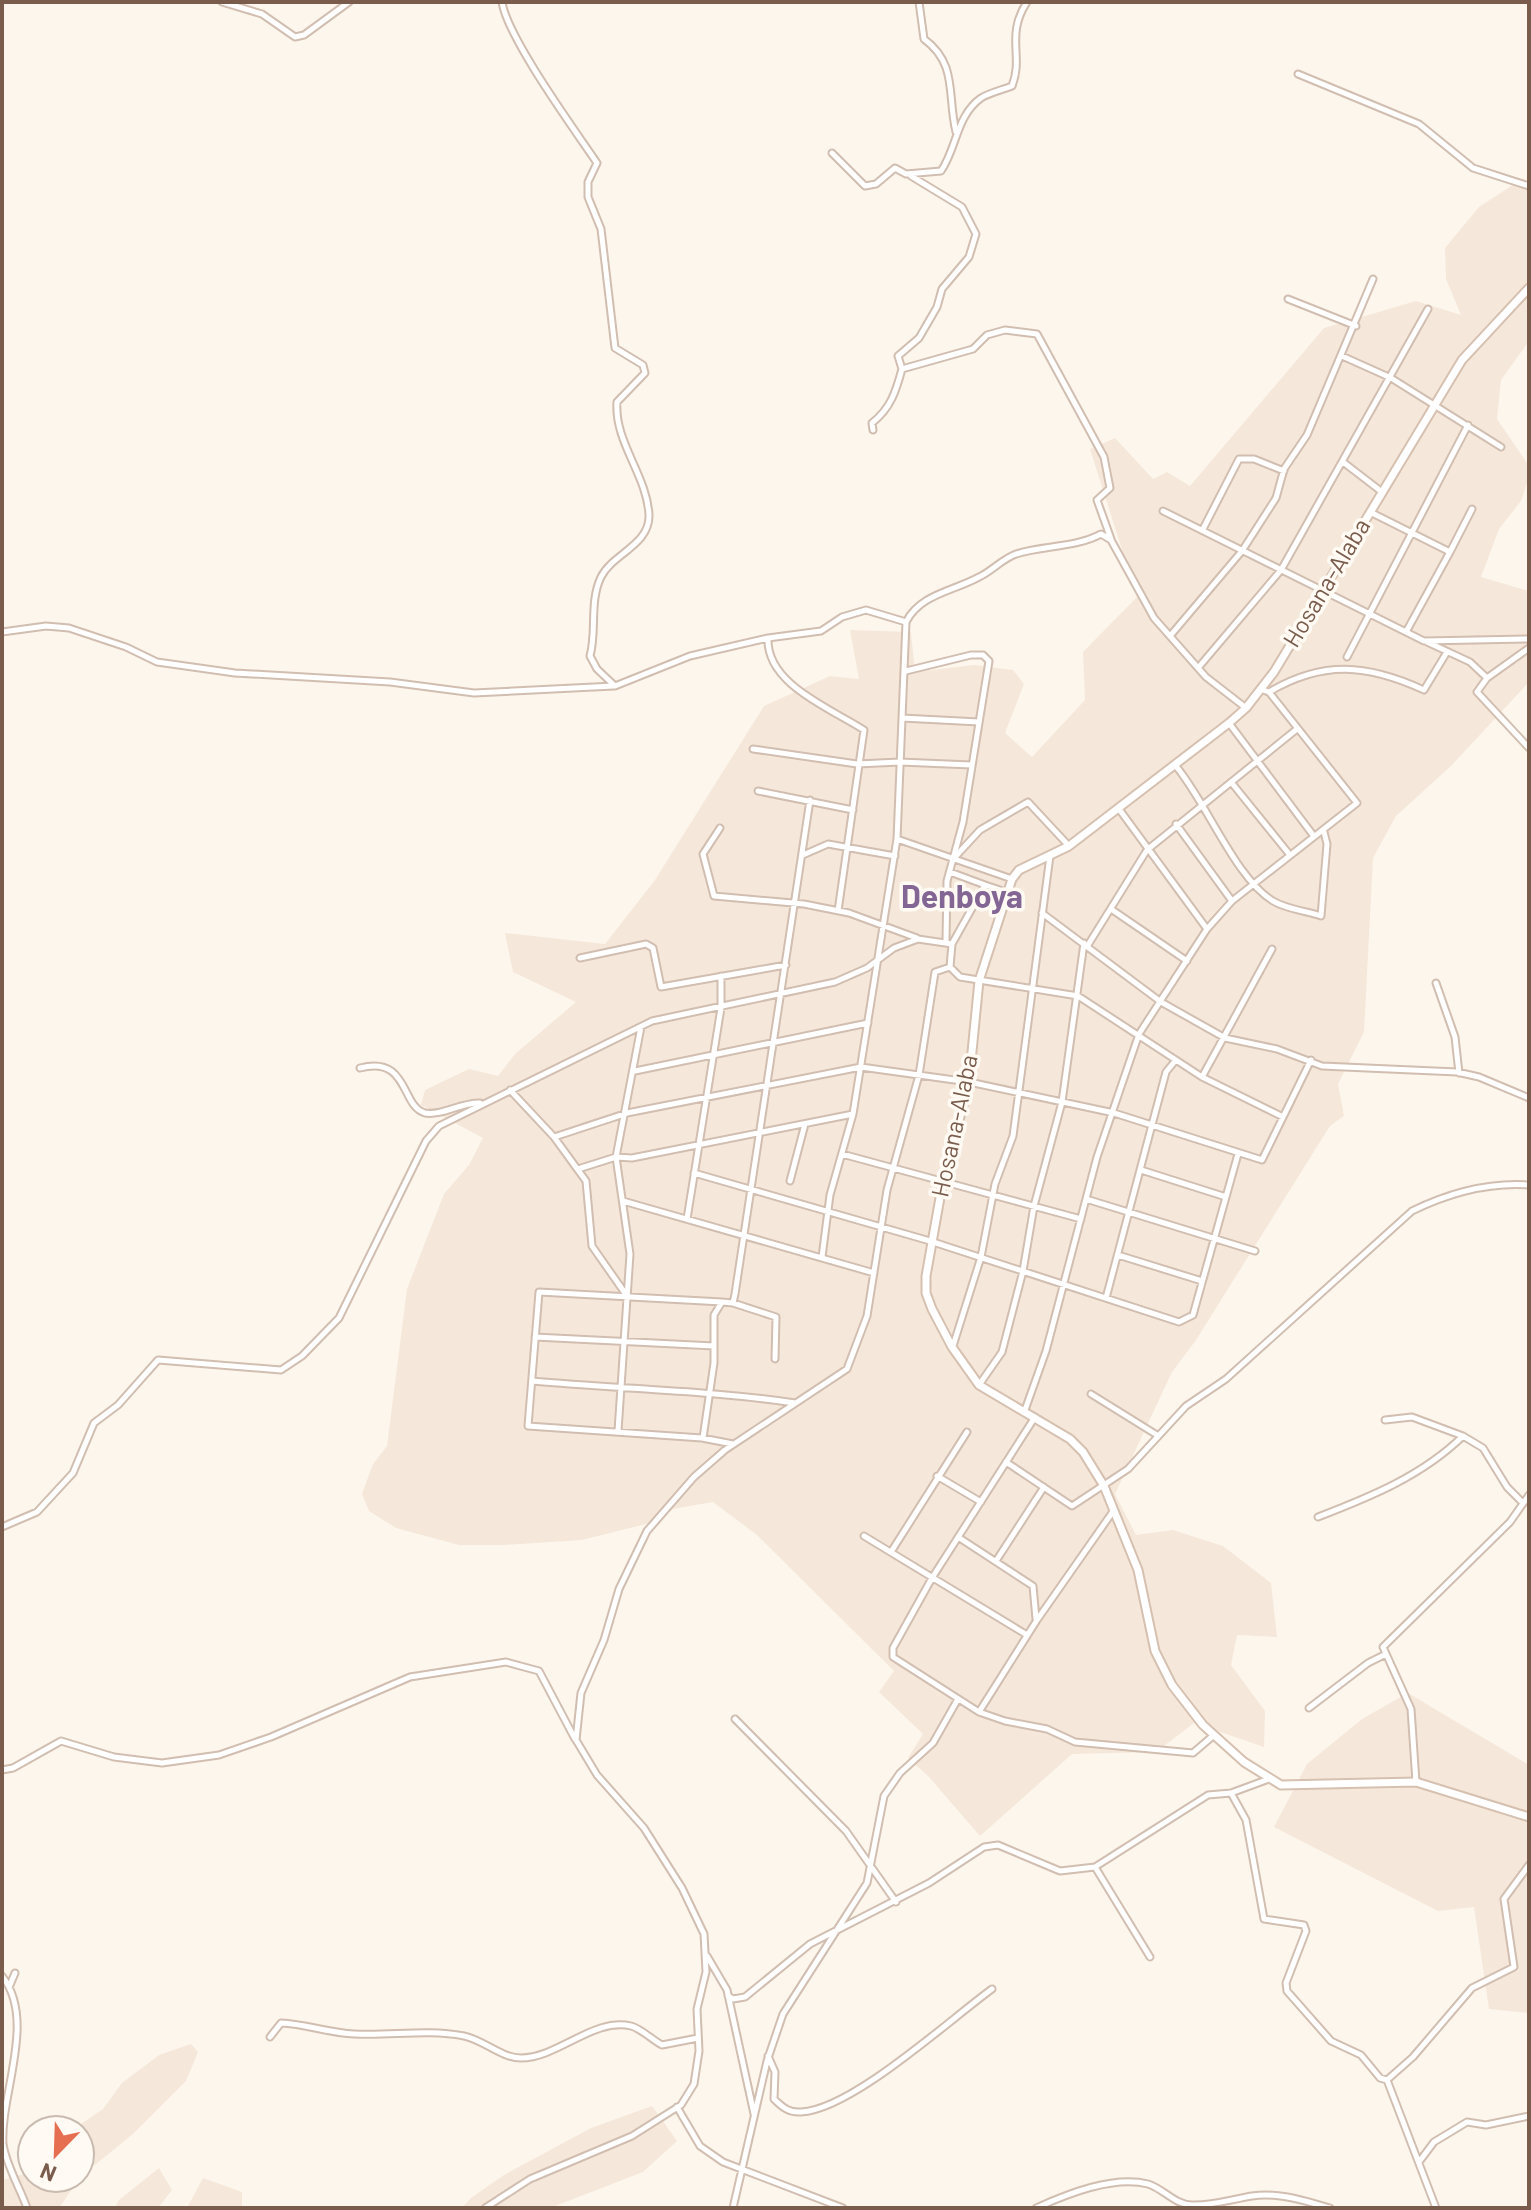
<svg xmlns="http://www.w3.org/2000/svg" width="1531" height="2210" font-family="Barlow,sans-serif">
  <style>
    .residential { fill: #f5e8da }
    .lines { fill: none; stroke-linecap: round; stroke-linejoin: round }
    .street-casing { stroke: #d1beb0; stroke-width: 9 }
    .secondary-casing { stroke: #d6c0b0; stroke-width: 11 }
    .street { stroke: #fff; stroke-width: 5 }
    .secondary { stroke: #fff; stroke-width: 7 }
    .labels { text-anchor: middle; stroke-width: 7; stroke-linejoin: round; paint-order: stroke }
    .street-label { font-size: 24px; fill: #7a5c4d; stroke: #fffaf3 }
    .district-label { font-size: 32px; font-weight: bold; fill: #846695; stroke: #fffaf3 }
  </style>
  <rect width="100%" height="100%" fill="#fdf6ec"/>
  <path class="residential" d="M 1522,179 L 1529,181 L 1529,341 L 1501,380 L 1497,419 L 1529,466 L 1529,477 L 1521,501 L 1499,529 L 1481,577 L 1529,591 L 1529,682 L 1452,765 L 1396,816 L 1373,858 L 1364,1032 L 1338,1084 L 1344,1116 L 1330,1126 L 1196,1340 L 1172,1372 L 1115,1494 L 1136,1535 L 1173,1530 L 1223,1546 L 1271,1583 L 1277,1637 L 1237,1635 L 1231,1665 L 1265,1711 L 1264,1747 L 1194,1723 L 1156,1752 L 1072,1754 L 980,1836 L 928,1776 L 908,1758 L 923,1734 L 879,1692 L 894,1671 L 757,1535 L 713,1502 L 673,1509 L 646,1524 L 582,1540 L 503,1545 L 459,1545 L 396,1528 L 369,1511 L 362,1494 L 373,1464 L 387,1446 L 407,1289 L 444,1194 L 469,1165 L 483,1138 L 421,1105 L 425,1090 L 469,1069 L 498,1076 L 515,1054 L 576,1002 L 513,972 L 505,933 L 605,944 L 655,880 L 764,706 L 830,676 L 859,679 L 850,630 L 911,632 L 915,672 L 974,665 L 1013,670 L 1024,684 L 1005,733 L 1032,757 L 1085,700 L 1083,652 L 1137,597 L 1090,449 L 1115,438 L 1153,479 L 1167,472 L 1190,486 L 1324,328 L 1416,301 L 1461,315 L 1446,279 L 1445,248 L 1479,207 Z
    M 1408,1693 L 1529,1765 L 1529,2013 L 1489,2009 L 1474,1907 L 1438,1911 L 1274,1827 L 1307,1764 L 1362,1719 Z
    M 191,2044 L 198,2052 L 186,2081 L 133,2134 L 80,2177 L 80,2130 L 72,2130 L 103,2109 L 122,2083 L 159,2055 Z
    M 652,2106 L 677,2141 L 643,2172 L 550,2208 L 462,2208 L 471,2198 L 504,2175 L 591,2128 Z
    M 159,2168 L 172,2190 L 158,2208 L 115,2208 L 119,2200 Z
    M 32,2169 L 32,2178 L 79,2178 L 60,2207 L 2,2208 L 2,2180 L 28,2173 Z
    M 203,2178 L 242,2192 L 242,2208 L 187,2208 Z"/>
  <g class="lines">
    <g class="street-casing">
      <path id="street" d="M 222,2 L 262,14 L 295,37 L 304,35 L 349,2
        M 502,2 C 507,37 574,129 597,163 L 588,182 L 588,197 L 601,229 L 615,348 L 643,365 L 645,373 L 617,402 C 614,442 647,475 649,515 C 650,545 612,554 601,577 C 589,602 597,631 590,656 L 597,669 L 615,686 L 690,656 L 768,638 L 821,631 L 842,617 L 866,610 L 906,622 L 897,839 L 1012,879
        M 919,2 L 924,39 C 958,64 947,95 956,132
        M 1298,74 L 1419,124 L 1473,168 L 1529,186
        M 832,153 L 865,186 L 876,184 L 895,168 L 906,174 L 941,171 C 957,148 956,116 981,98 C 989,93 1002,90 1012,86 C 1024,56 1005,36 1027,2
        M 1288,299 L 1356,326
        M 1342,356 L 1391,378 L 1501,447
        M 902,369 L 898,356 L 919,338 L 937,307 L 942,289 L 969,257 L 976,234 L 962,207 L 911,176
        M 873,430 L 872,423 C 891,408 896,391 902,369 L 973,349 L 987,335 L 1005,330 L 1037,334 L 1104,457 L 1110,488 L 1097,500 L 1111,539
        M 1343,462 L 1382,492
        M 1163,511 L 1424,641 L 1529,639
        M 1370,512 L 1450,552 L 1406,632
        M 1203,529 L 1239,459 L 1254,459 L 1284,471
        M 1450,552 L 1472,509
        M 906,622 C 920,594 954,591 979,577 C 992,571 1002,559 1016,554 C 1044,545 1075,548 1101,534 L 1111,540 L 1154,618 L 1206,677 L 1246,708
        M 2,632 L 46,626 L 69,628 L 126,647 L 157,662 L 235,673 L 390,682 L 474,693 L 614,686
        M 1170,636 L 1242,551 L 1276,498 L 1284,469 L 1307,435 L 1373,279
        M 768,638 C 766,684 830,708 864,730 L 838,911
        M 1427,642 L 1470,662 L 1487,678
        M 1529,648 L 1487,678 L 1477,692 L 1529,748
        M 1347,657 L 1468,425
        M 1198,668 L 1281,570 L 1428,309
        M 906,671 L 971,655 L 983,655 L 989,661 L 963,822 L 947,881 L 946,941
        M 1260,689 L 1269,692 C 1323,660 1367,664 1424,690 L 1447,652
        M 902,718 L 979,722
        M 1229,723 L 1313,835
        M 753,749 L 857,764 L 900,762 L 971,765
        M 1175,765 C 1206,801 1235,878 1273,901 C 1286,909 1306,911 1321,916 L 1327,844 L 1324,832
        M 1231,782 L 1290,855
        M 758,791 L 853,810
        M 1119,809 L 1207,929
        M 1176,824 L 1232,901
        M 720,828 L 703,854 L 714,896 L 804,904 L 849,913 L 917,938
        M 803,855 L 828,844 L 895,856
        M 956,856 L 980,830 L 1028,802 L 1069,846
        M 950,872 L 985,885
        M 1111,909 L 1187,961
        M 1042,913 L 1161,1002 L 1225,1038 L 1277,1049 L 1322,1066 L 1457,1072 L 1479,1077 L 1529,1098
        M 952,944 L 985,885 L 1006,892
        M 1088,945 L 1147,850 L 1297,729
        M 580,958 L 646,944 L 653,948 L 661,987 L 786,965
        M 1436,983 L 1455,1037 L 1459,1073
        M 360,1068 C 409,1055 401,1107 425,1113 C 442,1116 462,1102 480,1103
        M 635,1071 L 868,1023
        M 1202,1077 L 1272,949
        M 510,1090 L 554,1137 L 586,1181 L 592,1246 L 627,1296
        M 554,1137 L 627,1113 L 861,1067 L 969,1082 L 1114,1113 L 1262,1160 L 1311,1060
        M 842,1154 L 1081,1219
        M 578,1169 L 616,1157 L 632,1158 L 853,1114
        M 1141,1170 L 1226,1197
        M 694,1173 L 930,1241 L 1179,1322 L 1193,1315 L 1238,1154
        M 790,1181 L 805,1124
        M 1086,1199 L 1255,1251
        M 623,1201 L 874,1273
        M 687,1219 L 721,1008 L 721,976
        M 1118,1255 L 1202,1281
        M 822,1257 L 830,1195 L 853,1114 L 897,839
        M 1106,1298 L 1166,1072 L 1175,1061
        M 722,1302 L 539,1292 L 528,1426 L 702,1438 L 733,1444
        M 733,1303 L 776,1317 L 775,1359
        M 535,1337 L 714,1346
        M 953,1346 L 981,1257 L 995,1184 L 1013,1136 L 1050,856
        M 532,1381 C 620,1389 708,1390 795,1403
        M 979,1385 L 1002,1352 L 1023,1271 L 1034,1206 L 1062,1102 L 1084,943
        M 1091,1394 L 1157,1435
        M 1025,1410 L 1046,1351 L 1097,1157 L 1139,1034 L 1207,929 L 1232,901 L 1357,803 L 1269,692
        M 1035,1417 L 932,1578 L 893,1648 L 893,1657 L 979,1712 L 1037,1620 L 1114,1510
        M 1385,1420 L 1412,1417 L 1463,1436
        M 618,1431 L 630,1254 L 616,1157 L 641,1027
        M 703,1438 L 714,1363 L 714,1315 L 722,1302 L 733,1303 L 735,1294 L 810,800
        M 1006,1462 L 1072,1506 L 1128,1469 L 1186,1406 L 1226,1379 L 1412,1211 C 1449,1193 1487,1182 1529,1185
        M 937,1476 L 981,1502
        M 1318,1517 C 1370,1497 1422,1476 1463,1436 L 1483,1448 L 1507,1487 L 1523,1503
        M 2,1527 L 37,1512 L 73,1473 L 94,1423 L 118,1405 L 158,1360 L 281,1370 L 302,1356 L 339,1318 L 426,1141 L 439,1126 L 652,1021 L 835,982 L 867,968 L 894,948 L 918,939 L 952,944 L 950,967 L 960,977 L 1078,996 L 1202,1077 L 1283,1117
        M 864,1536 L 1027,1635
        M 958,1537 L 1033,1586 L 1036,1619
        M 891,1552 L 967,1432
        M 996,1561 L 1044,1487
        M 1309,1708 L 1368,1663 L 1386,1654
        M 979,1712 L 1005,1721 L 1047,1729 L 1075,1742 L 1193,1753 L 1214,1735
        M 735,1719 L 846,1831 L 896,1902
        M 2,1770 L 13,1768 L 61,1741 L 114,1757 L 162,1763 L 219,1755 L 271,1737 L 410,1677 L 506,1662 L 539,1671 L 575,1739
        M 1416,1782 L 1411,1709 L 1383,1647 L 1510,1522 L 1529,1495
        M 1231,1793 L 1246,1820 L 1264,1919 L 1304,1925 L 1306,1931 L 1286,1983 L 1287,1991 L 1331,2041 L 1361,2055 L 1380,2078 L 1387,2080
        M 1095,1867 L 1150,1957
        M 707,1956 L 727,1990 L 754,2114
        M 2,1976 C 37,2020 0,2094 3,2144 C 6,2165 20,2188 27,2208
        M 10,1985 L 15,1973
        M 728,1996 L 733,1999 L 745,1997 L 810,1944 L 929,1883 L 984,1847 L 998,1845 L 1060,1871 L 1095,1867 L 1208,1795 L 1231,1793 L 1269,1779
        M 270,2037 L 281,2023 C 306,2024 329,2033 354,2034 C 392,2036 426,2029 464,2036 C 484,2040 501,2058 521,2058 C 558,2058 594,2017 631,2026 C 642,2029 652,2040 662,2045 L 698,2038
        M 768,2056 L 775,2072 L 774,2099 C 782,2107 789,2113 801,2112 C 851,2110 948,2021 992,1989
        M 677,2107 L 700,2146 L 723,2162 L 843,2208
        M 1419,2162 L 1434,2142 L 1467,2122 L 1486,2125 L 1529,2116
        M 485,2208 L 530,2179 L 632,2136 L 681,2105 L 694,2084 L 699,2051 L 697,2009 L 706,1972 L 704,1934 L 682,1888 L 644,1828 L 597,1775 L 576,1740 L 581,1693 L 604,1640 L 619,1589 L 647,1531 L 694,1477 L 725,1450 L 847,1369 L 867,1316 L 887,1190 L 919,1075 L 935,972 L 950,967
        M 733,2208 L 767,2061 L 783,2014 L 867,1883 L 884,1796 L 900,1773 L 933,1743 L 958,1699
        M 1036,2208 C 1067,2194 1114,2175 1148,2184 C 1164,2189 1175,2205 1192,2205 C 1211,2206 1233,2199 1252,2196 C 1279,2192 1305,2201 1330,2208
        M 1436,2208 L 1387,2080 L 1413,2057 L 1472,1988 L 1514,1967 L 1504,1899 L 1529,1865"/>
    </g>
    <g class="secondary-casing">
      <path id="secondary" d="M 1529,288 L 1462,360 L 1274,672 L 1246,708 L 1229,723 L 1069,846 L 1019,870 L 1012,879 L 979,981 L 969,1082 L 943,1181 L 926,1276 L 926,1293 L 932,1309 L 952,1347 L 979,1385 L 1070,1439 L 1083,1452 L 1104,1486 L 1138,1570 L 1155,1651 L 1172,1685 L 1203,1725 L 1244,1762 L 1281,1785 L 1416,1782 L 1529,1817"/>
    </g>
    <use href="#street" class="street"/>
    <use href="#secondary" class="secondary"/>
  </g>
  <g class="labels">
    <g class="street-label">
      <text transform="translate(1327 583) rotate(-59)" y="8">Hosana-Alaba</text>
      <text transform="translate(955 1126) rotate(-78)" y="8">Hosana-Alaba</text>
    </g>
    <g class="district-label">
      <text x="962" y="908">Denboya</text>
    </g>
  </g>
  <rect width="1531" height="2210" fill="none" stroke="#7a5c4d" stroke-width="8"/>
  <g transform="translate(56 2154) rotate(203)"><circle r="38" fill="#fffaf3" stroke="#cabbb1" stroke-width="2"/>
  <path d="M0-6L14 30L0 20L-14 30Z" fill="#e76f51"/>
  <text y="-12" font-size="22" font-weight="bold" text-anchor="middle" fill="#7a5c4d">N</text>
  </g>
</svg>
